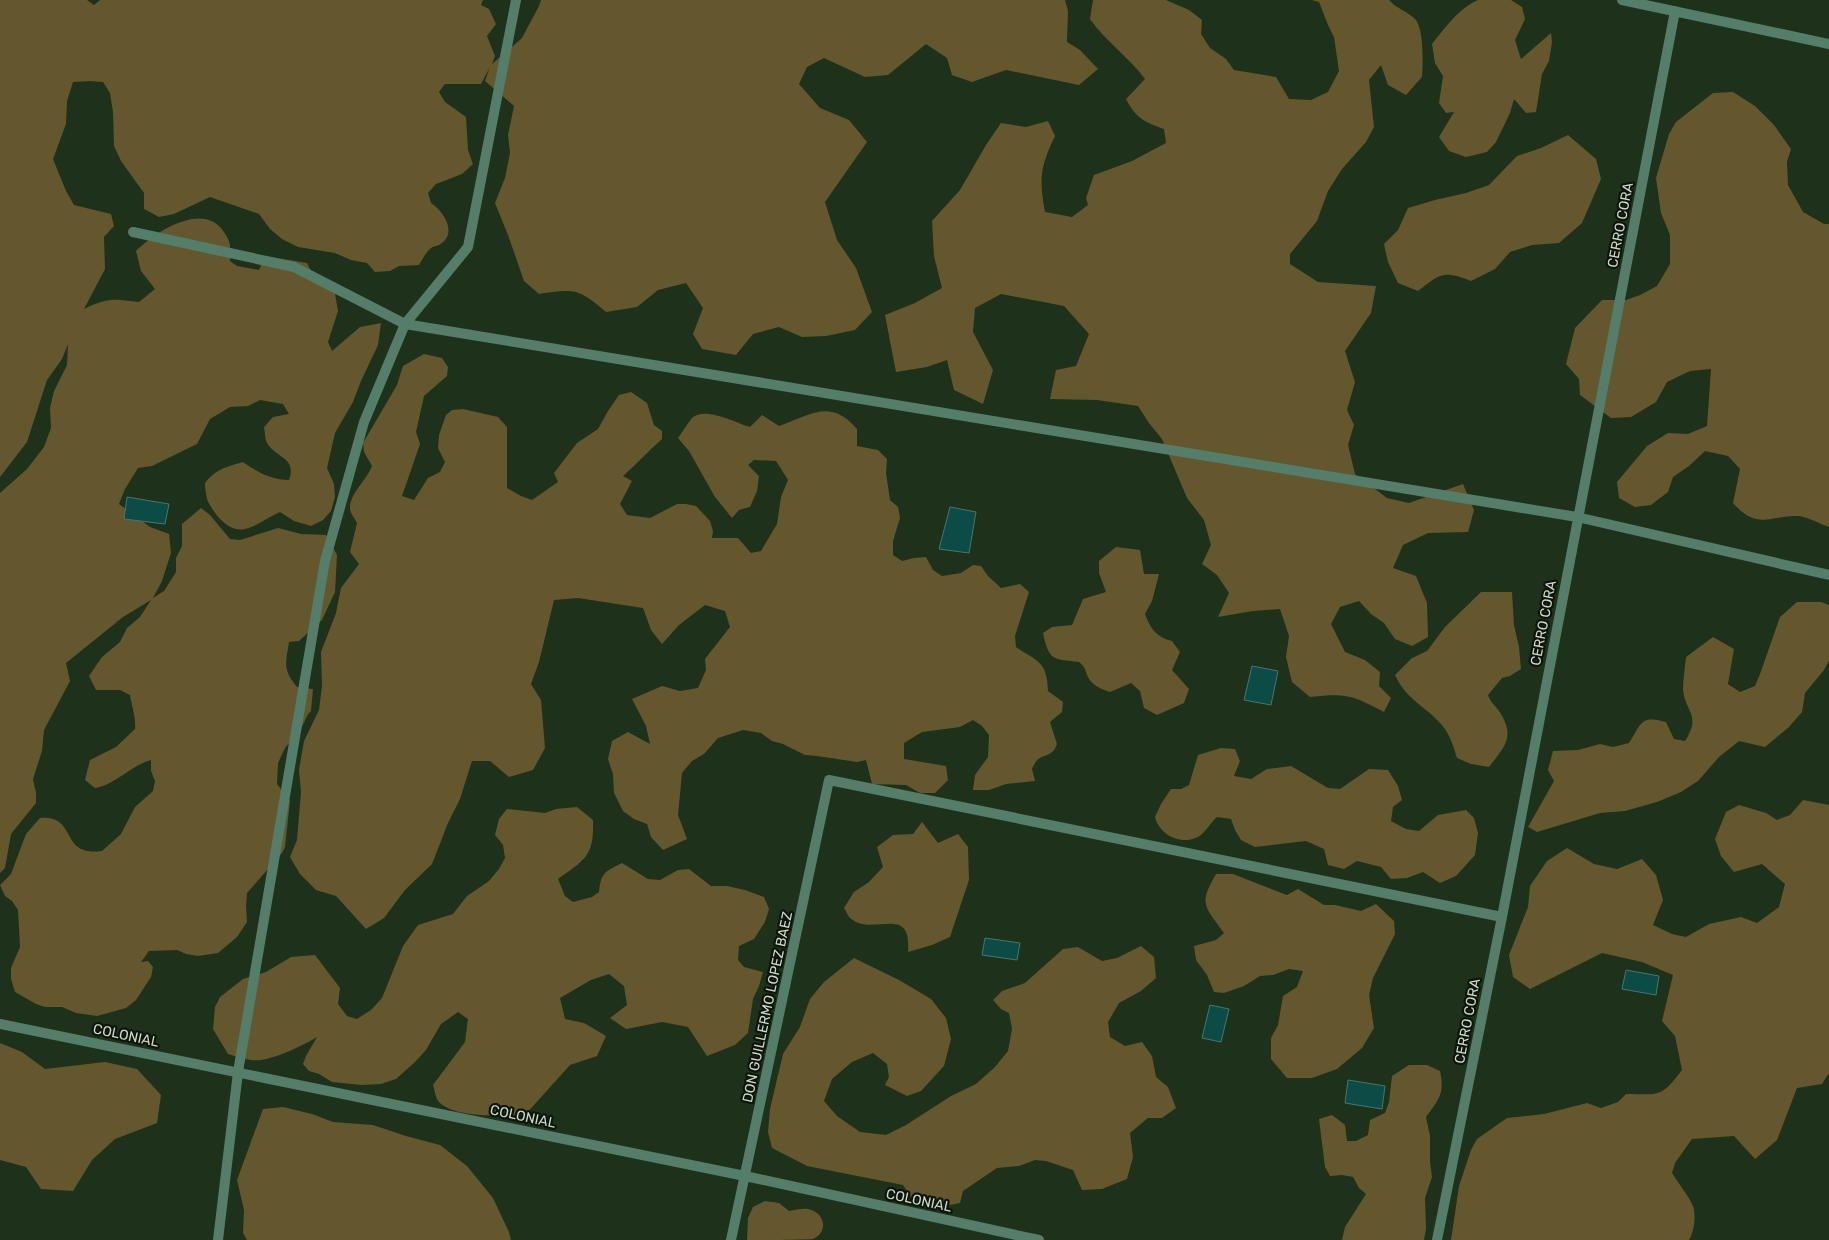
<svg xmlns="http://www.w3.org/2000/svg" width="1829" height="1240" font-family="Rubik,sans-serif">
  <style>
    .forest { fill: #64572e }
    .water { fill: #0b4c47; stroke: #46776f }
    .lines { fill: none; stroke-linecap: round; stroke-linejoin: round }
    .street { stroke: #547d6a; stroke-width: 10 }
    .labels { text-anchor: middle; stroke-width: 4.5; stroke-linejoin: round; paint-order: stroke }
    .street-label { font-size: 14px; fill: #cedacb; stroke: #0e160c }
  </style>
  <rect width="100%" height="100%" fill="#1e311a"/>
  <path class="forest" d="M 0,0 L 87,0 L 94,5 L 100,0 L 483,0 L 481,5 L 489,9 L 496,24 L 487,36 L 495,56 L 492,64 L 522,38 L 539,6 L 541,0 L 1065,0 L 1068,11 L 1067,42 L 1080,50 L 1098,69 L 1079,85 L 1006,70 L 972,82 L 952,75 L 947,58 L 926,44 L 888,75 L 865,77 L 824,58 L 807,67 L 799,84 L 820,108 L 849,120 L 867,142 L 825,202 L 837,240 L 856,268 L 872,312 L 855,330 L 826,336 L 802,337 L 779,327 L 753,334 L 736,355 L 702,349 L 693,334 L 703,308 L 686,283 L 658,290 L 637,307 L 606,312 C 578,288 574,289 539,294 L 524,281 L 508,235 L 495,203 L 505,178 L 510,153 L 508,135 L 514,106 L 485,81 L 490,67 L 481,84 L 445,84 L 439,92 L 445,102 L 466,117 L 468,150 L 473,164 L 462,174 L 436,184 L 428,193 L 431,203 C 443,211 457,231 442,243 C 439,246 434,246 431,248 C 426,252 422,260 419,265 L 399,266 L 390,271 L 375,272 L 367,263 L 351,260 L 335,253 L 298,247 L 282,239 L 270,229 L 259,214 L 210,197 L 174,214 L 159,217 L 144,209 L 144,193 L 121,161 L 114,146 L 113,112 L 110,93 L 103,82 L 90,81 L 73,82 L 67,101 L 66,124 L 53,159 L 66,191 L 74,205 L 111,214 L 114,226 L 104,237 L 105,269 L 84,309 C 109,297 113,299 139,302 L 155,289 L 141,271 L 136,251 C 154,233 199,203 221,228 C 225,233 229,239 230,245 C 230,250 230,256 230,261 L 237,266 L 259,270 L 265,256 L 307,263 L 311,271 L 334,288 L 338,311 L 328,342 L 332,351 L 360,327 L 381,323 L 378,345 L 361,381 L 353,402 L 335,433 L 327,468 L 334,484 L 335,497 L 331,511 L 323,520 L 311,526 L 294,521 L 280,512 C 268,517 258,526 245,529 C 228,533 213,513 207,499 C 206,494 205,488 205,483 C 216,469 226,467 243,462 C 257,472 272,480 289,480 C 297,457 277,459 267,443 C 265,439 265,432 264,427 L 273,417 L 289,414 L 283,404 L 260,400 L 248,406 L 230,407 L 210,419 L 197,444 L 152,466 L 138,468 L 125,489 L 119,504 L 150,527 L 169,534 L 171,553 L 162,581 L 153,598 L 164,591 L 176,572 L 176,558 L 182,546 L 182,524 L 201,508 L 210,515 L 230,539 L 240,540 L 278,528 L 301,534 L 326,535 L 337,555 L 335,592 L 322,620 L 299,641 L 289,642 C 286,663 282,669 297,687 L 313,689 L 311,711 L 308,714 L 301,729 L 285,748 L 278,763 L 277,784 L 290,801 L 285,847 L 282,853 L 247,893 L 246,906 L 247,922 L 237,937 L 218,953 L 198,956 L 186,954 L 177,950 L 149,951 L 141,962 L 148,961 L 153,967 L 151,977 L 136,1000 L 126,1008 L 97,1016 L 76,1013 L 62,1007 L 45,1007 L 36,1004 L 15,992 L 11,979 L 11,968 L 20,947 L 18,910 L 12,901 L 5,896 L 0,885 L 11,874 L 26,834 L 40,818 C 79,815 58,857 102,851 L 121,834 L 135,807 L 153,791 L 155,781 L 151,771 L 151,760 C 130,766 117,784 95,788 L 85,780 L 90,760 L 116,747 L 135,729 C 136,717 132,707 130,695 L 120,690 L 96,690 L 89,676 L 102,657 L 120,642 L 127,628 L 140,617 L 151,600 L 123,617 L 66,663 L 70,681 L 44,730 L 42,751 L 33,779 L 36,793 L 36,803 L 11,834 L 5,868 L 0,873 L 0,493 L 27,469 L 44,447 L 51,428 L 50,408 L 54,391 L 67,365 L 68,344 L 62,359 L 47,380 L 27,442 L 0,477 Z
    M 1093,0 L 1166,0 L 1189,10 L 1202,20 L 1201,34 L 1210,48 L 1226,59 L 1234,70 L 1276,77 L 1289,99 L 1311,100 L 1328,92 L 1339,71 L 1334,37 L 1328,25 L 1319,2 L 1312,0 L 1389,0 C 1397,9 1407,11 1415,19 C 1424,28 1423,64 1422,77 L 1406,95 L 1388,85 L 1381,65 L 1369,80 L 1374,127 L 1366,142 L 1342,169 L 1328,191 L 1317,221 L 1290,254 L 1290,264 L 1318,282 L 1376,286 L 1371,313 L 1345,351 L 1355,382 L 1347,410 L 1354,425 L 1348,445 L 1355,474 L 1387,498 L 1409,503 L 1463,484 L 1474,510 L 1468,532 L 1428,533 L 1403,545 L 1393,568 L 1416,576 L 1427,603 L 1428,637 L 1412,646 L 1395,639 L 1384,623 L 1371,614 L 1359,601 L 1340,607 L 1331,624 L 1345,652 L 1365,660 L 1380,672 L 1379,686 L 1391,698 L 1384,712 C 1352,695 1346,693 1310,697 L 1292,682 L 1286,657 L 1289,636 L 1280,609 L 1253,611 L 1218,617 L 1229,593 L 1217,575 L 1202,564 L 1211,545 L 1204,520 L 1187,498 L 1162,439 L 1149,423 L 1138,406 L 1097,400 L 1050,399 L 1056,370 L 1076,366 L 1089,334 L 1064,306 L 1001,294 L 975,308 L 973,332 L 993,370 L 983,404 L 954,390 L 947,360 L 927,367 L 896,372 L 885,315 L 915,303 L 942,288 L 934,256 L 932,221 L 960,190 L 986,145 L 1001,123 L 1026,127 L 1048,121 L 1055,136 C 1040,167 1039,178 1045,212 L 1072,217 L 1088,205 L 1086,198 L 1094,175 L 1132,161 L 1166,143 L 1164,129 C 1144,122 1136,118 1126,99 L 1145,79 C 1129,57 1105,41 1090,19 Z
    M 1478,0 L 1511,0 L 1522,7 L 1525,19 L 1515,40 L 1521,59 L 1551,33 L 1552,42 L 1549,61 L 1542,74 L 1536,112 L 1526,113 L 1514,99 L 1510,113 L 1496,142 L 1487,152 L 1466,157 L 1449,151 L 1439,137 L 1454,112 L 1446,113 L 1439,103 L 1443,76 L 1435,63 L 1432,44 C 1445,28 1459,8 1478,0 Z
    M 1733,92 L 1755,106 L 1774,125 L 1791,149 L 1787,162 L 1788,185 L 1803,212 L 1824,224 L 1829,224 L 1829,527 C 1820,524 1808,517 1799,516 C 1769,515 1758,531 1733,503 L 1740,469 L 1728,456 L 1705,451 L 1689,466 L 1673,477 L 1668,492 L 1651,505 L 1635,507 L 1619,498 L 1617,482 L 1647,446 L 1668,433 L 1688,434 L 1707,426 L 1711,369 L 1690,371 L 1667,382 L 1656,402 L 1631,417 L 1611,418 L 1580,395 L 1579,379 L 1566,364 L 1575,328 L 1602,300 L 1626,300 L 1640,295 L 1657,286 L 1670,264 L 1670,235 L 1661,213 L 1656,178 L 1669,134 L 1676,122 L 1713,93 Z
    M 1568,135 L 1596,159 L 1601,179 L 1582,223 L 1559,243 L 1532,245 L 1510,252 L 1495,269 L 1471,281 C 1443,270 1440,274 1418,291 L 1398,283 L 1388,262 L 1384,244 L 1398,230 L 1408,208 L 1435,200 L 1466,193 L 1489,185 L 1517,156 L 1541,148 Z
    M 424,354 L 442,358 L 448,367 L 447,376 L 424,396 L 416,432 L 420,444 L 402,496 L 414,500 L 428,478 L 440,472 L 445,462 L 438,448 L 439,435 L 446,415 L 452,410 L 463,409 L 498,417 L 507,427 L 507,488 L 521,496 L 532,500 L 558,482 L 554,473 L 577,443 L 598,429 L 608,411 L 619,395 L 631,392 L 647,403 L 654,425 L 662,431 L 662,439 C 648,451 637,464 623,476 L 632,481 L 620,504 L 627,515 L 650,518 L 677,504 L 686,504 L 696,506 L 710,521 L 713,531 L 712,538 L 738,538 L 751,553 L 761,551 L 777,524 L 781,497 L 788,480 L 776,461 L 754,460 L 748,465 L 759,476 L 757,491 L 750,507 L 739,510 L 732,518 L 715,497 L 689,451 L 678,438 C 683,431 687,424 692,418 C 705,406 736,423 750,427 L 762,415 L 779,426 C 811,415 830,398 857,429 L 857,446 L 878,450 L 887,459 L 886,473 L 890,500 L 898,507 L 900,518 L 893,541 L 893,555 L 902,561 L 914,558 L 926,557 L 933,570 L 942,576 L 961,573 L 973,565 L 981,566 L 988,576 L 1001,588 L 1020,584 L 1029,592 L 1015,636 L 1016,647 C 1038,662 1047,661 1048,691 L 1063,702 L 1062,712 L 1050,722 L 1057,744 C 1056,746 1055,750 1052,752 C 1044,759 1039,753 1032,769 L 1035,781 L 1006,784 L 989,790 L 973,790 L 975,775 L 988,757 L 989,735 L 982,726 L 973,720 L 960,727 L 922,732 L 904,743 L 904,759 L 946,766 L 948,780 L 935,793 L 920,793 L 906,785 L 872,784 L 866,760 L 857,762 L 817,756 L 805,755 L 783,744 L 772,741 L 761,733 L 743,730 L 718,738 L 704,754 L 692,761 L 682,773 L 678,815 L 687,839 L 663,850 L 651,837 L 647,824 L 634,819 L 623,811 L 614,793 L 613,774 L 608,759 L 612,741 L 628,732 L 650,744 L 646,726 L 632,699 L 662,686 L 680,691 L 698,688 L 706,670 L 705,659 L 730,627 L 725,611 L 705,605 L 679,625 L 662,644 L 651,630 L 643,608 L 578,598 L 554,600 L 539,662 L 531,684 L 541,700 L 545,748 L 533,770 L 509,777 L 490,761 L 472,761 L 460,799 L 448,823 L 432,864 L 405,890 L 384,918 L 366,929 L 336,896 L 316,890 L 300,874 L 290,857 L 297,840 L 301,792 L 299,770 L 304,741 L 319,710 L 322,686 L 321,652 L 336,613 L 341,588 L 359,564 L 350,552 L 357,523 C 355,519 350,513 350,509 C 349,494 367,480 372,466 L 364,452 L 363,443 L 397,385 L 403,366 Z
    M 1116,547 L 1140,550 L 1144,574 L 1159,574 L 1152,601 L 1145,614 C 1150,628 1157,638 1172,641 L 1180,652 L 1172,670 L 1189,689 L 1184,703 L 1157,715 L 1144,708 L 1140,691 L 1131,683 L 1110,692 C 1101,689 1091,685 1087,675 C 1085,669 1085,667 1079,662 C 1053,659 1049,661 1043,633 L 1052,627 L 1072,625 L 1083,599 L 1106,592 L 1099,573 L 1099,561 Z
    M 1481,592 L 1512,592 L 1514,625 L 1519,647 L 1521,669 L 1510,676 L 1502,678 L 1488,695 C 1490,702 1495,705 1499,711 C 1516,737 1505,746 1489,767 L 1471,764 L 1457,758 C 1454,748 1451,738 1445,729 C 1429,707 1408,703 1395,675 L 1412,658 L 1427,651 L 1445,627 Z
    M 1797,602 L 1821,602 L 1829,605 L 1829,661 L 1824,670 L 1805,693 L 1802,712 L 1789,727 L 1765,747 L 1739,741 L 1719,757 L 1698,781 L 1681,792 L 1657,802 L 1625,811 L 1600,813 L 1537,832 L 1528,827 L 1554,781 L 1548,770 L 1553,751 L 1578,750 L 1600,744 L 1613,747 L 1629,743 C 1642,723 1640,715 1666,722 L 1674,739 L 1685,741 C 1702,714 1685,713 1683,689 C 1683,679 1685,668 1686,657 L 1713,637 L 1734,649 L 1728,684 L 1740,692 L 1755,686 L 1760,674 L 1780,617 Z
    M 1221,748 L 1235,749 L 1240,761 L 1234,776 L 1251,779 L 1267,769 L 1291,766 L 1328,788 L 1340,789 L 1369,769 L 1388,770 L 1398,786 L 1402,800 L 1393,807 L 1391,821 L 1406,829 L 1419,831 L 1438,815 L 1466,810 L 1474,818 L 1478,833 L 1475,855 L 1456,876 L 1440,883 L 1423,872 L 1407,878 L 1391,879 L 1381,867 L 1357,861 L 1344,869 L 1328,865 L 1324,849 L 1306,841 L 1255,847 L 1241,840 L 1235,830 L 1231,819 L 1217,817 C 1211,822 1205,833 1198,837 C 1180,846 1159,834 1155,817 L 1161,804 L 1171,789 L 1181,789 L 1189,785 L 1198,755 Z
    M 1803,800 L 1829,805 L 1829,1073 L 1822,1084 L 1797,1088 L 1777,1140 L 1755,1159 L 1734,1136 L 1692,1139 L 1675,1163 L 1672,1173 C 1678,1183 1688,1195 1692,1204 C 1697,1213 1694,1232 1689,1240 L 1451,1240 L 1459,1186 L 1471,1150 L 1477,1139 L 1507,1118 L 1544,1114 L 1587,1103 L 1601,1108 L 1618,1102 L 1626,1094 C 1659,1094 1660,1099 1682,1070 L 1675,1036 L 1662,1021 L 1673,975 L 1642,962 L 1602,953 L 1530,989 L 1513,977 L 1509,955 L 1528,907 L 1530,886 L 1547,861 L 1567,848 L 1594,864 L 1617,869 L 1642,859 L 1656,875 L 1663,900 L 1653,925 L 1672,934 L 1686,937 L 1709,924 L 1741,917 L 1757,923 L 1779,907 L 1785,884 L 1762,864 L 1734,872 L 1721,856 L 1715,839 L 1726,812 L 1739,805 L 1766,813 L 1777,820 L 1790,815 Z
    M 577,807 L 593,820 C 594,856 586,859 558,879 L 565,896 L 573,902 L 592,897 L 599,892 C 601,872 605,872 622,863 L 648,879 L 660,880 L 678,870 L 689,869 L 711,886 L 727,886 L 745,890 L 764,897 L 769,909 L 765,922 L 754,939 L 739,946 L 738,960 L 744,967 L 763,972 L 759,986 L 753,999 L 748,1033 L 735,1045 L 707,1056 L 688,1027 L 662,1022 L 626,1029 L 610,1018 L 627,1005 L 624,986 L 609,974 L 591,980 L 560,998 L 565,1019 L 584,1023 L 606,1036 L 597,1056 L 570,1065 L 525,1115 C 504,1116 456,1118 440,1103 C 435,1099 435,1090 433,1085 L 465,1042 L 468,1019 L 458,1012 L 441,1024 L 426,1050 L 415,1062 L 396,1079 L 381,1084 L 362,1085 L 332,1082 L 319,1074 L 309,1071 L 303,1064 L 306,1056 L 317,1037 C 302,1046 268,1063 251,1060 C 243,1059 236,1056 228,1054 L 213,1029 L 215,1007 L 220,997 L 243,979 L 266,972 L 291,957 L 315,955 L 340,988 L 338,1004 L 347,1016 L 357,1019 L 371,1010 L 382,998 L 403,946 L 418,925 L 453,914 L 467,896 L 489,881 L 499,869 L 505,858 L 503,845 L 495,835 L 499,819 L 507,809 L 545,813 L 556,809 Z
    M 922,822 L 938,843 L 958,834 L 968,847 L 969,880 L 950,937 L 932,945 L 908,952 C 912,902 872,938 850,918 C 848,916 846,911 844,908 L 854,892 L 869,882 L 883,867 L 877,847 L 893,835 L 913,834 Z
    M 1216,874 L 1233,874 L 1287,895 L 1298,889 L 1324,905 L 1335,905 L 1361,911 L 1376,904 L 1394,921 L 1395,934 L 1373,978 L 1369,995 L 1374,1028 L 1362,1048 L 1337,1069 L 1312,1078 L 1287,1078 L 1271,1059 L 1271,1038 L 1278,1025 L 1283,996 L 1297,987 L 1303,971 L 1289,969 L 1273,975 L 1260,976 L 1244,986 L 1224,993 L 1214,992 L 1207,975 L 1196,960 L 1194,946 L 1216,940 L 1224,933 C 1205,906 1198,905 1216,874 Z
    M 1141,946 L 1154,957 L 1156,978 L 1141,991 L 1119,1003 L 1108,1022 L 1110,1037 L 1125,1046 L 1142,1042 L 1152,1056 L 1156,1077 L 1168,1087 L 1176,1108 L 1162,1118 L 1148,1118 L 1130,1133 L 1133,1157 L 1127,1179 L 1102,1189 L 1082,1190 L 1073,1170 L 1046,1161 L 1035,1160 L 1019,1166 L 997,1168 L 963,1191 L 960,1203 L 928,1209 L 914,1201 L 903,1185 L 807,1166 L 772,1148 L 768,1132 L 770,1109 L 783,1054 L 800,1027 L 810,999 L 824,982 L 854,958 L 899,980 L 931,999 L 946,1018 L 951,1039 L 944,1066 L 921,1091 L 907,1096 L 885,1085 L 889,1077 L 887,1064 L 873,1053 L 852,1062 L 832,1079 L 824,1101 L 837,1116 L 860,1132 L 886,1135 L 906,1125 L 951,1096 L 976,1084 L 995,1067 L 1008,1051 L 1012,1029 L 1009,1013 L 1001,1009 L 993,1000 L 1002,991 L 1025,983 L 1063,949 L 1078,947 L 1102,961 L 1117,958 Z
    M 0,1043 L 22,1052 L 45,1069 L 105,1062 L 137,1069 L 161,1095 L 157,1123 L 115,1139 L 92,1160 L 73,1191 L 41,1189 L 26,1167 L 0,1160 Z
    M 1409,1065 L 1427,1065 L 1440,1071 C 1445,1094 1439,1099 1426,1117 L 1430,1136 L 1430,1162 L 1432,1177 L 1425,1198 L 1426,1229 L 1424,1240 L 1342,1240 L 1345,1227 L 1366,1194 L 1359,1188 L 1353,1177 L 1342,1175 L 1330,1176 L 1325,1167 L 1319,1119 L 1332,1115 L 1345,1125 L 1347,1141 L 1356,1141 L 1368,1135 L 1370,1120 L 1385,1113 L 1389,1102 L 1392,1076 Z
    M 283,1107 L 312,1114 L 333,1122 L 373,1125 L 406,1136 L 440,1145 L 467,1166 L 493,1198 L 509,1232 L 511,1240 L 247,1240 L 243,1233 L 244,1210 L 237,1180 L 263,1109 Z
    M 765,1201 L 779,1203 L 789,1211 C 795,1210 803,1208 808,1209 C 825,1212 829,1232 813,1239 C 806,1240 758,1240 747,1240 L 748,1218 L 753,1207 Z"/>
  <path class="water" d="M 127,497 L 169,504 L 165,524 L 124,519 Z
    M 950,507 L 976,512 L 969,553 L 939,549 Z
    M 1252,666 L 1278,671 L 1271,705 L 1244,700 Z
    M 985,938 L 1020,943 L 1017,960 L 982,955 Z
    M 1626,970 L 1659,976 L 1656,995 L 1622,989 Z
    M 1210,1005 L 1229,1009 L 1221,1042 L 1202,1038 Z
    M 1348,1080 L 1385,1086 L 1382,1109 L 1345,1103 Z"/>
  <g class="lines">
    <path class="street" d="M 1622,0 L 1829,44
      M 133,232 L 294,267 L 405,324 L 1577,517 L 1829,575
      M 0,1024 L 745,1176 L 1039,1240
      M 218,1240 L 238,1072 L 325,561 L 364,422 L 405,324 L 468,247 L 516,0
      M 731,1240 L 829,780 L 1502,917
      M 1437,1240 L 1502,917 L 1675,11"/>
  </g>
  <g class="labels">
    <g class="street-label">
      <text transform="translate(1620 225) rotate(-79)" y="5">CERRO CORA</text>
      <text transform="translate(1543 623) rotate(-79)" y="5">CERRO CORA</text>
      <text transform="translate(767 1007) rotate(-78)" y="5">DON GUILLERMO LOPEZ BAEZ</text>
      <text transform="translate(1467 1021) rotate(-79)" y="5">CERRO CORA</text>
      <text transform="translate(126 1035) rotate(12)" y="5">COLONIAL</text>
      <text transform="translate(523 1116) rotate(12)" y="5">COLONIAL</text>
      <text transform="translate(919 1200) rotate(12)" y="5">COLONIAL</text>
    </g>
  </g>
</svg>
